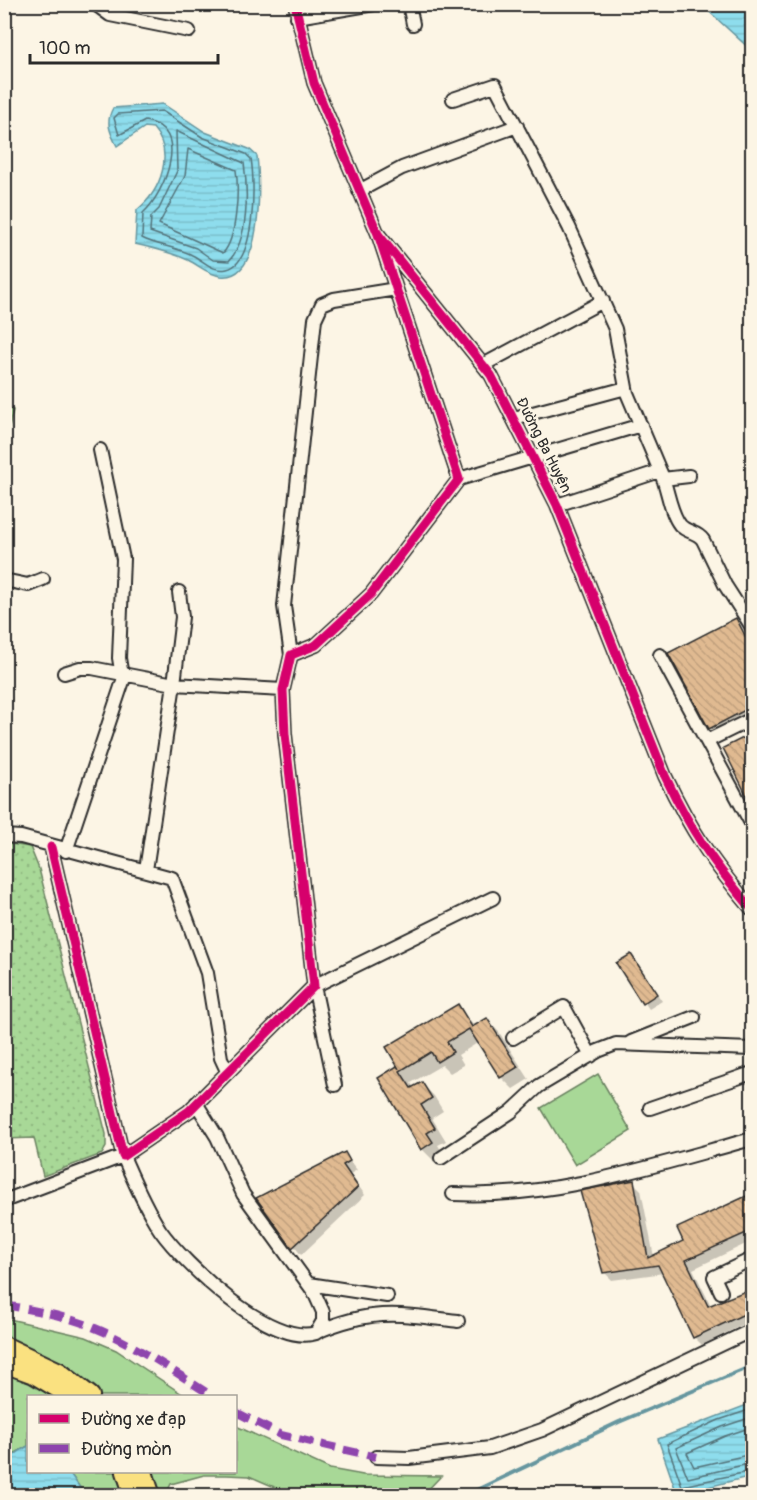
<svg xmlns="http://www.w3.org/2000/svg" width="757" height="1500" font-family="Pangolin,sans-serif">
  <style>
    .grass { fill: #a8d897; stroke: #6a8261; stroke-width: 1.5 }
    .park { fill: url(#park-dots); stroke: #6a8261; stroke-width: 1.5 }
    .water { fill: url(#water-rules); stroke: #66969f; stroke-width: 1.5 }
    .shadow { fill: #0003 }
    .lines { fill: none; stroke-linecap: round; stroke-linejoin: round }
    .shore { stroke: #537279; stroke-width: 1.5 }
    .stream { stroke: #66969f; stroke-width: 4 }
    .building { fill: url(#building-back-hatch); stroke: #2b2b2b; stroke-width: 1.5 }
    .minor-casing { stroke: #2b2b2b; stroke-width: 16 }
    .highway-casing { stroke: #2b2b2b; stroke-width: 22 }
    .minor { stroke: #fcf5e5; stroke-width: 12 }
    .highway { stroke: #fae180; stroke-width: 18 }
    .quiet { stroke: #8e44ad; stroke-width: 8; stroke-dasharray: 15 8; stroke-linecap: butt }
    .cycleway-casing { stroke: #fcf5e5; stroke-width: 13 }
    .cycleway { stroke: #d6006c; stroke-width: 9 }
    .labels { text-anchor: middle; stroke-width: 5; stroke-linejoin: round; paint-order: stroke }
    .street-label { font-size: 15px; fill: #2b2b2b; stroke: #fcf5e5 }
  </style>
  <defs>
    <pattern id="park-dots" width="8" height="8" patternUnits="userSpaceOnUse" patternTransform="scale(1.5)"><rect width="8" height="8" fill="#a8d897"/><path d="M2 2h.1M6 6h.1" fill="none" stroke="#91ba82" stroke-width="1.8" stroke-linecap="round"/></pattern>
    <pattern id="water-rules" width="6" height="5" patternUnits="userSpaceOnUse" patternTransform="scale(1.5)"><rect width="6" height="5" fill="#8edded"/><path d="M0 2.5h6" fill="none" stroke="#7bbecb"/></pattern>
    <pattern id="building-back-hatch" width="6" height="6" patternUnits="userSpaceOnUse" patternTransform="scale(1.5)"><rect width="6" height="6" fill="#e0ba91"/><path d="M-1 5l2 2M0 0l6 6M5-1l2 2" fill="none" stroke="#c0a07d"/></pattern>
  </defs>
  <rect width="100%" height="100%" fill="#fcf5e5"/>
  <filter id="ink" filterUnits="userSpaceOnUse"><feTurbulence type="fractalNoise" baseFrequency=".0167" numOctaves="2"/><feDisplacementMap in="SourceGraphic" scale="12" xChannelSelector="R" yChannelSelector="G"/><feConvolveMatrix kernelMatrix="1 2 1 2 8 2 1 2 1" color-interpolation-filters="sRGB"/></filter>
  <g filter="url(#ink)">
    <path class="grass" d="M 598,1074 L 631,1131 L 575,1165 L 541,1108 Z
      M 5,1318 L 86,1337 L 116,1350 L 185,1396 L 100,1396 L 68,1366 L 5,1340 Z
      M 5,1372 L 23,1379 L 56,1396 L 28,1396 L 28,1446 L 10,1456 L 5,1464 Z
      M 236,1426 L 330,1469 L 363,1475 L 441,1476 L 423,1495 L 293,1495 L 249,1476 L 227,1475 L 204,1475 L 171,1484 L 166,1494 L 157,1496 L 149,1472 L 236,1472 Z
      M 69,1472 L 117,1472 L 125,1495 L 85,1495 Z"/>
    <path class="park" d="M 5,408 L 13,410 L 5,446 L 4,408 Z
      M 4,843 L 30,847 L 39,869 L 106,1134 L 106,1147 L 102,1154 L 43,1176 L 34,1138 L 5,1139 Z"/>
    <path class="water" d="M 702,5 L 746,5 L 752,11 L 752,51 Z
      M 163,104 L 205,132 L 249,149 L 257,156 C 260,182 264,281 221,276 C 207,274 200,266 188,260 C 171,252 153,248 135,244 L 137,210 C 161,191 175,153 153,128 L 145,127 L 117,146 C 110,133 105,122 113,108 Z
      M 752,1403 L 752,1476 L 688,1492 L 676,1491 L 658,1439 Z
      M 28,1446 L 28,1472 L 69,1472 L 85,1495 L 5,1495 C 4,1466 1,1461 28,1446 Z"/>
    <path class="shadow" d="M 736,620 L 744,628 L 752,646 L 752,719 L 719,736 L 710,728 Z
      M 631,955 L 662,1001 L 649,1009 L 618,964 Z
      M 457,1006 L 475,1027 L 487,1020 L 499,1032 L 529,1079 L 513,1089 L 501,1077 L 479,1042 L 458,1055 L 464,1065 L 450,1073 L 442,1065 L 411,1083 L 414,1088 L 422,1084 L 434,1096 L 443,1111 L 432,1118 L 446,1141 L 438,1145 L 444,1155 L 434,1161 L 422,1149 L 397,1068 L 403,1072 L 388,1048 Z
      M 344,1154 L 357,1170 L 350,1174 L 365,1195 L 301,1255 L 258,1198 L 335,1157 L 337,1159 Z
      M 633,1182 L 641,1190 L 654,1257 L 685,1242 L 752,1195 L 752,1241 L 693,1269 L 711,1306 L 752,1289 L 752,1320 L 702,1345 L 694,1337 L 664,1273 L 612,1280 L 604,1272 Z"/>
    <g class="lines">
      <path class="shore" d="M 162,111 L 202,137 L 246,154 L 251,159 C 255,182 256,263 227,269 C 213,272 205,262 194,256 C 178,247 157,246 142,238 L 143,213 C 165,193 192,127 145,121 L 119,135 L 114,118 L 118,114 Z
        M 176,131 L 244,163 C 248,191 249,239 229,261 L 213,260 L 196,248 L 150,232 L 151,217 L 159,209 L 177,171 Z
        M 188,149 L 236,170 C 239,189 237,239 223,253 L 159,224 L 185,176 Z
        M 752,1409 L 719,1420 L 667,1444 L 682,1486 L 752,1471
        M 752,1417 L 722,1427 L 676,1448 L 688,1478 L 752,1463
        M 752,1427 L 725,1436 L 687,1453 L 694,1467 L 752,1454"/>
      <path class="stream" d="M 464,1496 L 619,1422 L 752,1366"/>
    </g>
    <path class="building" d="M 736,618 L 753,651 L 753,706 L 709,729 L 668,653 Z
      M 753,733 L 753,808 L 723,748 Z
      M 631,954 L 657,994 L 642,1004 L 616,963 Z
      M 458,1004 L 472,1027 L 487,1018 L 518,1067 L 500,1078 L 469,1029 L 447,1042 L 453,1052 L 437,1062 L 431,1052 L 400,1071 L 411,1088 L 422,1082 L 432,1098 L 421,1105 L 435,1128 L 427,1133 L 433,1142 L 421,1150 L 378,1078 L 397,1066 L 399,1069 L 386,1047 Z
      M 345,1152 L 350,1161 L 343,1165 L 358,1187 L 292,1248 L 256,1198 Z
      M 634,1180 L 648,1258 L 683,1241 L 677,1228 L 753,1193 L 753,1230 L 686,1260 L 708,1306 L 753,1288 L 753,1310 L 693,1338 L 658,1265 L 603,1273 L 580,1191 Z"/>
    <g class="lines">
      <g class="minor-casing">
        <path id="minor" d="M 95,4 L 110,15 L 189,31
          M 295,4 L 314,83 L 378,234 L 491,375 L 557,505 L 665,776 C 691,831 713,863 752,909
          M 409,4 L 413,24
          M 297,17 L 374,4
          M 453,99 L 495,85 L 569,227 L 615,329 L 627,393 L 660,471 L 557,505
          M 359,191 L 402,168 L 517,126
          M 483,365 L 603,301
          M 514,418 L 626,388
          M 100,450 L 123,559 L 119,658 L 121,670 L 125,675
          M 660,471 C 668,487 669,511 680,525 C 687,533 697,531 703,540 L 725,585 L 752,627
          M 459,479 L 641,425
          M 663,479 L 689,476
          M 4,580 L 28,585 L 43,579
          M 291,655 L 284,606 L 315,319 L 322,304 L 334,299 L 396,289
          M 660,655 L 752,825
          M 64,673 L 80,668 L 92,668 L 174,684 L 283,690
          M 707,741 L 752,719
          M 4,836 L 21,837 L 172,878 L 207,973 L 221,1058 L 227,1071
          M 51,847 L 123,1156 L 189,1111 L 314,986 L 285,734 L 283,690 L 291,655 L 316,645 L 371,594 L 459,479 L 378,234
          M 66,851 L 125,675
          M 146,870 L 174,684 L 182,617 L 179,592
          M 513,1038 L 564,1007 L 591,1056
          M 631,1042 L 694,1017
          M 335,1085 L 314,986 L 493,898
          M 650,1108 L 752,1073
          M 441,1158 L 511,1112 L 539,1086 L 598,1051 L 616,1044 L 752,1049
          M 453,1194 C 555,1199 655,1165 752,1139
          M 4,1201 L 123,1156 C 134,1181 145,1207 160,1230 C 184,1264 271,1347 316,1333 L 323,1321 L 323,1312 L 314,1292 L 243,1194 L 217,1137 L 196,1103
          M 309,1284 L 387,1296
          M 721,1292 L 714,1277 L 752,1259
          M 317,1332 C 373,1308 400,1314 458,1321
          M 376,1457 L 409,1458 L 490,1448 L 542,1430 L 752,1330"/>
      </g>
      <g class="highway-casing">
        <path id="highway" d="M 4,1346 L 59,1372 L 90,1396
          M 4,1363 L 34,1374 L 71,1396
          M 126,1472 L 134,1496
          M 143,1472 L 151,1496"/>
      </g>
      <use href="#minor" class="minor"/>
      <use href="#highway" class="highway"/>
      <path class="quiet" d="M 4,1305 C 34,1310 67,1316 95,1328 C 136,1345 175,1372 212,1396
        M 236,1412 L 281,1435 L 376,1457"/>
      <g class="cycleway-casing">
        <path id="cycleway" d="M 295,4 L 314,83 L 378,234 L 491,375 L 557,505 L 665,776 C 691,831 713,863 752,909
          M 51,847 L 123,1156 L 189,1111 L 314,986 L 285,734 L 283,690 L 291,655 L 316,645 L 371,594 L 459,479 L 378,234"/>
      </g>
      <use href="#cycleway" class="cycleway"/>
    </g>
  </g>
  <g class="labels">
    <g class="street-label">
      <text transform="translate(544 445) rotate(63)" y="5">Đường Ba Huyện</text>
    </g>
  </g>
  <rect width="757" height="1500" fill="none" stroke="#fcf5e5" stroke-width="24"/>
  <rect x="12" y="12" width="733" height="1476" fill="none" stroke="#2b2b2b" stroke-width="2" filter="url(#ink)"/>
  <rect x="27" y="1395" width="210" height="78" fill="#fcf5e5" stroke="#a8a49b" stroke-width="1.5"/>
  <rect x="39" y="1414" width="30" height="9" fill="#d6006c" stroke="#a8a49b" stroke-width="1.5"/>
  <text x="81" y="1425" font-size="18" fill="#2b2b2b">Đường xe đạp</text>
  <rect x="39" y="1444" width="30" height="9" fill="#8e44ad" stroke="#a8a49b" stroke-width="1.5"/>
  <text x="81" y="1455" font-size="18" fill="#2b2b2b">Đường mòn</text>
  <path d="M30 54v9h188v-9" fill="none" stroke="#2b2b2b" stroke-width="3"/>
  <text x="39" y="54" font-size="18" fill="#2b2b2b" stroke="#fcf5e5" stroke-width="4.5" paint-order="stroke">100 m</text>
</svg>
